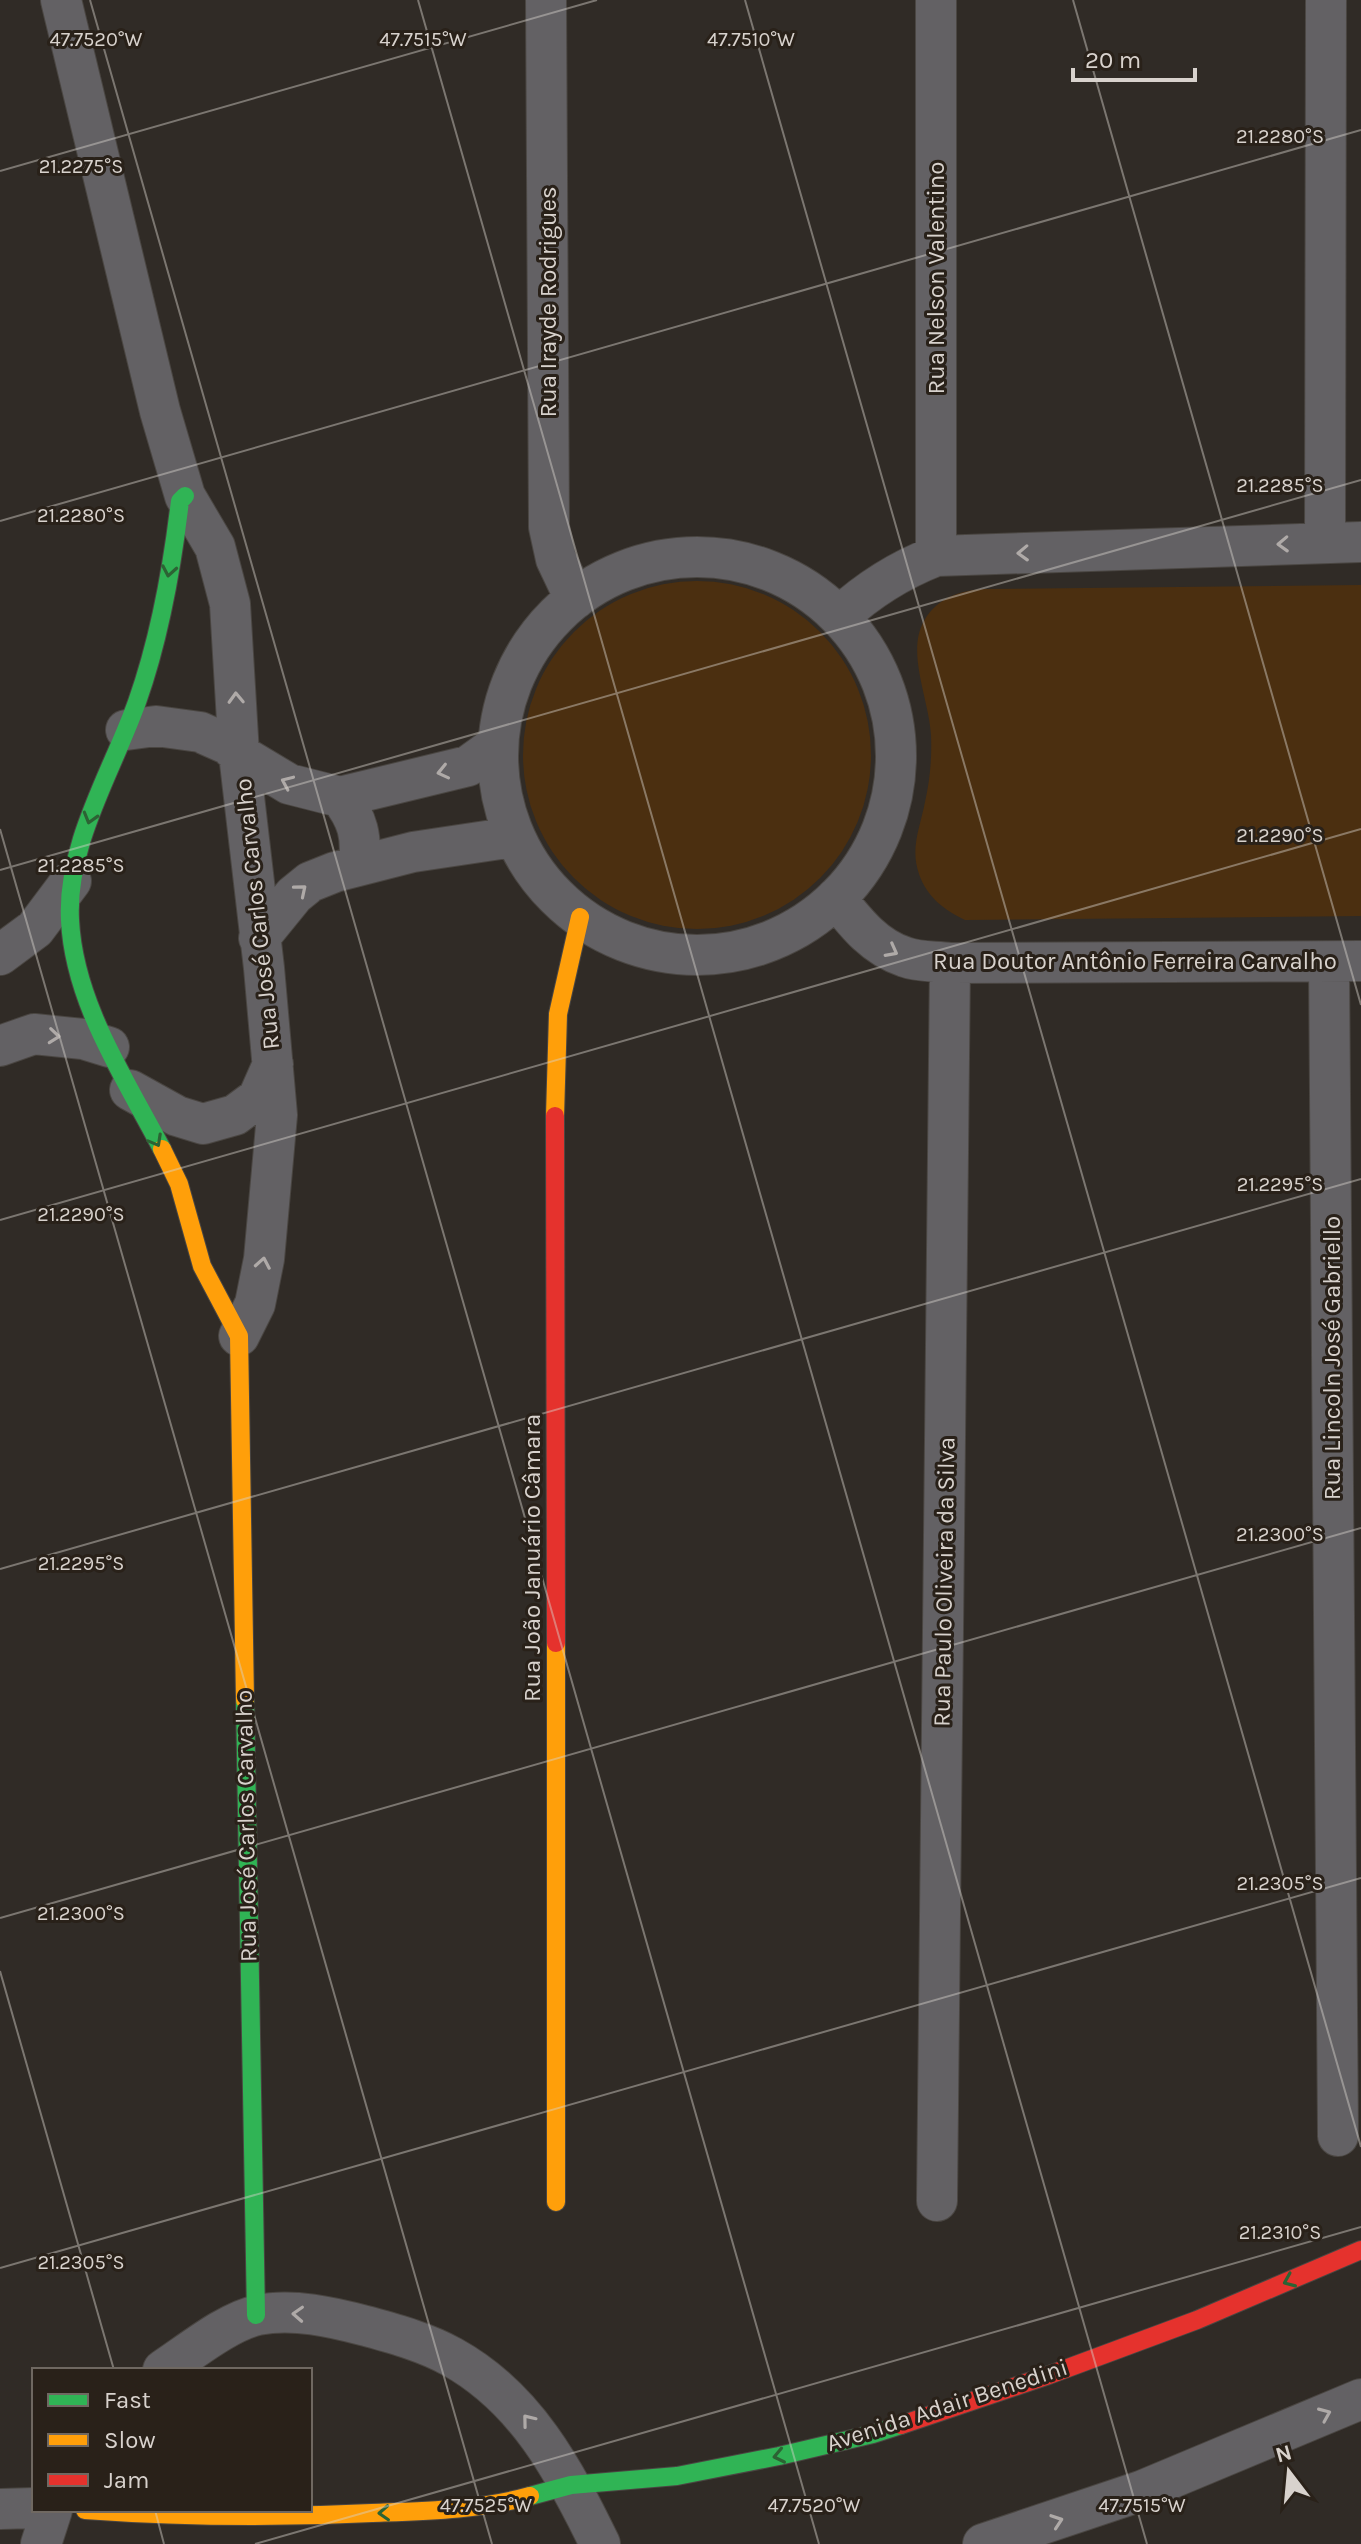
<svg xmlns="http://www.w3.org/2000/svg" width="1361" height="2544" font-family="Karla,sans-serif">
  <style>
    .green { fill: #4b2f10 }
    .lines { fill: none; stroke-linecap: round; stroke-linejoin: round }
    .street-casing { stroke: #4a4642; stroke-width: 42 }
    .fast-casing { stroke: #4a4642; stroke-width: 20 }
    .slow-casing { stroke: #4a4642; stroke-width: 20 }
    .jam-casing { stroke: #4a4642; stroke-width: 20 }
    .street { stroke: #636164; stroke-width: 40 }
    .fast { stroke: #30b455; stroke-width: 18 }
    .slow { stroke: #ff9f0a; stroke-width: 18 }
    .jam { stroke: #e5322d; stroke-width: 18 }
    .oneway { stroke: #afaaa8 }
    .oneway2 { stroke: #2c6334 }
    .ticks { fill: none; stroke: #d8d2cd; stroke-width: 2; stroke-opacity: 0.45 }
    .labels { text-anchor: middle; stroke-width: 6; stroke-linejoin: round; paint-order: stroke }
    .street-label { font-size: 24px; fill: #d8d2cd; stroke: #292119 }
    .ticks-label { font-size: 20px; text-anchor: middle; fill: #d8d2cd; stroke: #292119; stroke-width: 6; stroke-linejoin: round; paint-order: stroke }
  </style>
  <rect width="100%" height="100%" fill="#302b26"/>
  <path class="green" d="M523 755a174 174 0 1 1 348 0a174 174 0 1 1-348 0Z
    M 1361,585 L 1361,916 L 965,920 C 944,910 927,897 919,874 C 910,848 920,828 925,802 C 930,780 932,758 931,735 C 929,699 906,652 924,621 C 937,598 960,590 986,589 Z"/>
  <g class="lines">
    <g class="street-casing">
      <path id="street" d="M 61,0 L 160,411 L 185,496 L 215,547 L 230,604 L 239,754 L 264,968 L 277,1115 L 264,1259 L 255,1304 L 239,1336
        M 546,0 L 549,527 L 556,559 L 575,599
        M 1325,542 L 1326,0
        M 936,556 L 936,0
        M498 756a199 199 0 1 1 398 0a199 199 0 1 1-398 0Z
        M 840,616 C 868,590 900,570 936,556 L 1361,542
        M 126,730 L 156,726 L 200,732 L 227,744 L 239,754 L 289,784 L 340,797 L 468,766 L 497,745
        M 340,797 C 358,819 362,837 359,864
        M 836,898 C 855,922 874,947 905,957 C 918,962 935,961 950,963 L 1361,961
        M 259,938 L 294,895 L 310,882 L 335,872 L 413,852 L 514,837
        M 0,955 L 35,929 L 71,881
        M 1329,963 L 1338,2136
        M 0,1046 L 34,1034 L 83,1039 L 109,1047
        M 130,1090 L 177,1116 L 203,1124 L 235,1115 L 258,1098 L 273,1064
        M 937,2201 L 950,963
        M 163,2370 C 189,2353 228,2321 258,2315 C 293,2308 332,2317 366,2326 C 395,2334 425,2342 452,2357 C 526,2398 564,2470 600,2544
        M 0,2509 L 34,2508
        M 41,2544 L 52,2510
        M 983,2544 L 1141,2491 L 1361,2399"/>
    </g>
    <g class="fast-casing">
      <path id="fast" d="M 162,1149 C 125,1078 74,1003 70,920 C 66,844 112,772 137,702 C 160,637 172,569 180,501 L 185,496
        M 245,1700 L 256,2315
        M 530,2496 L 571,2485 L 677,2476 L 779,2456 L 873,2434 L 901,2425"/>
    </g>
    <g class="slow-casing">
      <path id="slow" d="M 555,1116 L 558,1014 L 580,917
        M 162,1149 L 179,1184 L 202,1266 L 239,1336 L 245,1700
        M 556,1643 L 556,2202
        M 85,2510 C 181,2517 276,2518 372,2513 C 425,2511 480,2510 530,2496"/>
    </g>
    <g class="jam-casing">
      <path id="jam" d="M 555,1116 L 556,1643
        M 901,2425 L 1049,2375 L 1197,2320 L 1361,2250"/>
    </g>
    <use href="#street" class="street"/>
    <use href="#fast" class="fast"/>
    <use href="#slow" class="slow"/>
    <use href="#jam" class="jam"/>
  </g>
  <defs><path id="oneway-chevron" d="M-2-3.5L2.5 0L-2 3.5" fill="none" stroke-width="1.6" stroke-linecap="round" stroke-linejoin="round" transform="scale(2)"/></defs>
  <g class="oneway">
    <use href="#oneway-chevron" transform="translate(1283 544) rotate(178)"/>
    <use href="#oneway-chevron" transform="translate(1023 553) rotate(178)"/>
    <use href="#oneway-chevron" transform="translate(236 698) rotate(-92)"/>
    <use href="#oneway-chevron" transform="translate(443 772) rotate(167)"/>
    <use href="#oneway-chevron" transform="translate(287 782) rotate(-156)"/>
    <use href="#oneway-chevron" transform="translate(301 890) rotate(-40)"/>
    <use href="#oneway-chevron" transform="translate(892 951) rotate(28)"/>
    <use href="#oneway-chevron" transform="translate(54 1036) rotate(6)"/>
    <use href="#oneway-chevron" transform="translate(263 1263) rotate(-80)"/>
    <use href="#oneway-chevron" transform="translate(298 2314) rotate(-177)"/>
    <use href="#oneway-chevron" transform="translate(1325 2414) rotate(-23)"/>
    <use href="#oneway-chevron" transform="translate(528 2420) rotate(-129)"/>
    <use href="#oneway-chevron" transform="translate(1057 2521) rotate(-19)"/>
  </g>
  <g class="oneway2">
    <use href="#oneway-chevron" transform="translate(169 571) rotate(100)"/>
    <use href="#oneway-chevron" transform="translate(90 818) rotate(106)"/>
    <use href="#oneway-chevron" transform="translate(156 1141) rotate(61)"/>
    <use href="#oneway-chevron" transform="translate(1289 2281) rotate(157)"/>
    <use href="#oneway-chevron" transform="translate(779 2456) rotate(168)"/>
    <use href="#oneway-chevron" transform="translate(384 2513) rotate(177)"/>
  </g>
  <path class="ticks" d="M 90,0 L 819,2544M 418,0 L 1147,2544M 745,0 L 1361,2147M 1073,0 L 1361,1005M 0,171 L 597,0M 0,521 L 1361,130M 0,829 L 492,2544M 0,870 L 1361,480M 0,1220 L 1361,829M 0,1569 L 1361,1179M 0,1918 L 1361,1528M 0,1971 L 114,2370M 0,2268 L 1361,1878M 155,2510 L 164,2544M 255,2544 L 1361,2227"/>
  <g class="labels">
    <g class="street-label">
      <text transform="translate(936 278) rotate(-90)" y="8">Rua Nelson Valentino</text>
      <text transform="translate(548 302) rotate(-90)" y="8">Rua Irayde Rodrigues</text>
      <text transform="translate(257 914) rotate(-96)" y="8">Rua José Carlos Carvalho</text>
      <text x="1135" y="969">Rua Doutor Antônio Ferreira Carvalho</text>
      <text transform="translate(1332 1358) rotate(-90)" y="8">Rua Lincoln José Gabriello</text>
      <text transform="translate(532 1558) rotate(-90)" y="8">Rua João Januário Câmara</text>
      <text transform="translate(944 1582) rotate(-89)" y="8">Rua Paulo Oliveira da Silva</text>
      <text transform="translate(246 1826) rotate(-91)" y="8">Rua José Carlos Carvalho</text>
      <text transform="translate(947 2405) rotate(-18)" y="8">Avenida Adair Benedini</text>
    </g>
  </g>
  <g class="ticks-label">
    <text x="96" y="46">47.7520°W</text>
    <text x="423" y="46">47.7515°W</text>
    <text x="751" y="46">47.7510°W</text>
    <text x="1280" y="143">21.2280°S</text>
    <text x="81" y="173">21.2275°S</text>
    <text x="1280" y="492">21.2285°S</text>
    <text x="81" y="522">21.2280°S</text>
    <text x="1280" y="842">21.2290°S</text>
    <text x="81" y="872">21.2285°S</text>
    <text x="1280" y="1191">21.2295°S</text>
    <text x="81" y="1221">21.2290°S</text>
    <text x="1280" y="1541">21.2300°S</text>
    <text x="81" y="1570">21.2295°S</text>
    <text x="1280" y="1890">21.2305°S</text>
    <text x="81" y="1920">21.2300°S</text>
    <text x="1280" y="2239">21.2310°S</text>
    <text x="81" y="2269">21.2305°S</text>
    <text x="486" y="2512">47.7525°W</text>
    <text x="814" y="2512">47.7520°W</text>
    <text x="1142" y="2512">47.7515°W</text>
  </g>
  <rect x="32" y="2368" width="280" height="144" fill="#292119" stroke="#6f6861" stroke-width="2"/>
  <rect x="48" y="2394" width="40" height="12" fill="#30b455" stroke="#6f6861" stroke-width="2"/>
  <text x="104" y="2408" font-size="24" fill="#d8d2cd">Fast</text>
  <rect x="48" y="2434" width="40" height="12" fill="#ff9f0a" stroke="#6f6861" stroke-width="2"/>
  <text x="104" y="2448" font-size="24" fill="#d8d2cd">Slow</text>
  <rect x="48" y="2474" width="40" height="12" fill="#e5322d" stroke="#6f6861" stroke-width="2"/>
  <text x="104" y="2488" font-size="24" fill="#d8d2cd">Jam</text>
  <g transform="translate(1289 2472) rotate(344)" stroke="#292119" stroke-width="6" paint-order="stroke">
  <path d="M0-6L14 30L0 20L-14 30Z" fill="#d8d2cd"/>
  <text y="-12" font-size="22" font-weight="bold" text-anchor="middle" fill="#d8d2cd">N</text>
  </g>
  <path d="M1073 68v12h122v-12" fill="none" stroke="#d8d2cd" stroke-width="4"/>
  <text x="1085" y="68" font-size="24" fill="#d8d2cd" stroke="#292119" stroke-width="6" paint-order="stroke">20 m</text>
</svg>
